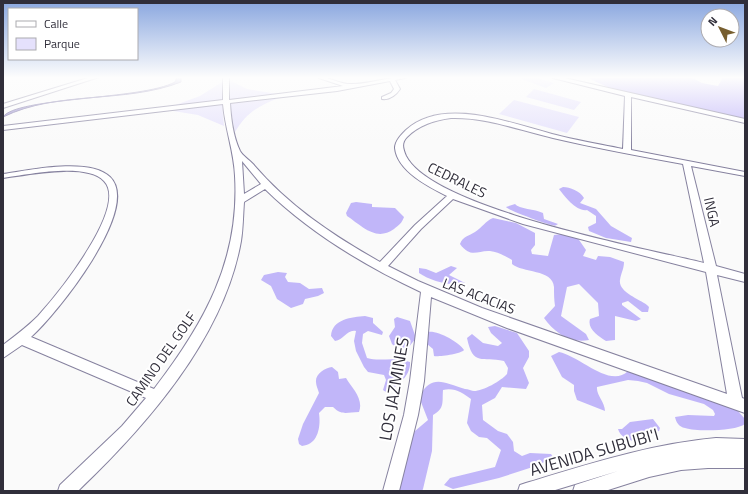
<svg xmlns="http://www.w3.org/2000/svg" width="748" height="494" font-family="'Titillium Web',sans-serif">
  <style>
    .green { fill: #e5e1fc }
    .forest { fill: #c1b6f9 }
    .water { fill: #9b91d1; stroke: #7b73a4 }
    .lines { fill: none; stroke-linecap: round; stroke-linejoin: round }
    .minor-casing { stroke: #86829f; stroke-width: 2 }
    .minor { fill: #fff; fill-rule: evenodd }
    .labels { text-anchor: middle; stroke-width: 4; stroke-linejoin: round; paint-order: stroke }
    .street-label { font-size: 14px; fill: #302e3a; stroke: #fff }
    .near-street-label { font-size: 17px; fill: #302e3a; stroke: #fff }
  </style>
  <rect width="100%" height="100%" fill="#fafafa"/>
  <path class="green" d="M 526,77 L 534,77 L 554,83 L 546,88 L 521,79 Z
    M 229,80 L 247,89 L 278,94 L 232,99 L 230,99 Z
    M 222,82 L 222,100 L 170,107 L 200,96 Z
    M 534,89 L 581,102 L 574,110 L 526,97 Z
    M 279,98 C 258,106 246,113 235,132 L 230,104 Z
    M 514,100 L 579,117 L 567,133 L 499,114 Z
    M 222,105 L 224,126 L 198,115 L 167,110 Z"/>
  <path class="forest" d="M 587,77 L 691,77 L 702,83 L 718,86 L 722,79 L 719,77 L 745,77 L 745,119 C 696,110 630,102 587,77 Z
    M 563,187 C 570,187 580,191 584,198 L 580,203 L 596,209 L 611,226 L 632,238 L 631,242 L 606,238 L 589,231 L 588,227 L 596,223 L 596,216 L 587,210 C 577,212 565,197 559,189 Z
    M 356,202 L 372,204 L 372,207 L 395,208 L 404,217 C 402,223 399,225 394,229 C 376,242 362,226 347,216 L 346,213 L 351,203 Z
    M 515,204 C 519,209 535,209 543,213 L 544,219 L 558,224 C 555,226 555,226 552,225 C 546,224 508,210 506,207 Z
    M 493,218 L 516,223 L 535,233 L 535,245 L 531,250 L 532,254 L 548,256 L 554,235 L 562,234 L 577,237 L 586,250 L 583,256 L 596,260 L 598,256 L 610,257 L 624,262 C 624,269 621,273 620,280 C 618,292 639,299 647,305 L 649,307 L 648,312 L 642,312 L 628,301 L 622,303 L 622,305 L 641,319 L 636,321 L 615,316 L 615,340 L 606,341 C 598,336 587,329 590,319 L 599,316 L 598,303 L 579,284 L 567,287 L 561,316 L 586,334 L 589,340 C 570,344 554,332 544,318 L 555,306 C 554,300 554,293 554,287 C 553,269 522,273 512,264 L 512,260 C 505,256 498,252 490,251 C 478,250 471,259 460,244 C 463,236 469,236 475,232 C 482,228 485,221 493,218 Z
    M 451,266 L 457,268 L 449,275 L 465,283 C 451,287 431,281 419,273 L 419,268 L 426,269 L 436,273 Z
    M 278,272 L 287,273 L 285,277 L 288,282 L 300,283 L 309,289 L 322,288 L 324,293 L 318,296 L 305,299 L 303,304 L 291,308 L 277,299 L 271,286 L 261,280 L 264,275 Z
    M 365,316 L 373,318 L 373,323 L 383,332 L 382,335 L 368,331 L 363,334 L 362,343 L 367,358 C 381,362 394,356 410,362 C 411,375 398,386 386,392 L 383,390 L 386,380 L 384,375 L 368,372 L 364,367 L 356,351 L 354,341 L 356,331 C 347,329 344,340 335,341 L 331,336 C 332,319 352,317 365,316 Z
    M 397,317 L 410,321 L 416,338 L 408,348 L 397,348 L 392,344 L 389,336 L 395,327 L 394,319 Z
    M 495,326 L 517,333 L 529,351 L 529,357 L 523,368 L 529,383 L 526,389 L 502,387 L 495,398 L 482,405 L 483,420 L 498,431 L 507,434 L 513,442 L 514,451 L 522,456 L 530,453 L 551,454 L 553,457 L 539,465 L 499,478 L 453,489 L 444,485 L 450,478 L 495,467 L 501,450 L 487,438 L 479,437 L 471,431 L 467,423 L 471,399 C 463,393 454,387 443,390 C 442,403 445,408 433,415 L 432,451 L 423,489 L 422,491 L 398,491 L 411,439 L 415,431 L 428,420 L 419,397 C 432,373 444,383 465,389 C 468,389 472,391 474,391 C 483,391 501,381 507,374 L 508,368 L 504,361 C 482,356 473,367 467,338 L 472,334 L 483,343 L 498,346 L 502,343 L 491,333 L 488,327 Z
    M 428,332 C 437,330 459,342 464,350 C 461,354 438,357 434,356 L 433,349 L 427,344 Z
    M 559,352 C 580,356 610,389 628,371 L 737,410 L 745,419 L 745,424 C 736,431 697,432 685,428 C 679,427 676,422 675,417 L 688,415 L 714,416 L 715,414 L 713,410 L 704,404 L 669,394 L 647,383 L 638,381 L 628,380 L 597,387 C 596,395 605,402 605,411 L 577,400 L 574,391 L 574,385 L 562,377 L 551,356 Z
    M 332,367 L 338,372 L 339,379 L 346,378 C 352,388 364,399 359,412 C 347,412 342,416 333,407 L 325,407 L 319,413 C 321,427 318,445 302,446 L 299,444 L 298,439 L 303,424 L 319,393 C 318,389 316,386 316,382 C 315,374 325,368 332,367 Z
    M 653,419 L 660,428 L 659,431 L 648,434 L 639,441 C 630,442 620,437 618,429 L 622,429 L 630,422 Z"/>
  <path class="water" d="M 177,77 L 181,77 L 181,82 C 124,104 58,90 3,117 C 16,97 142,100 175,82 Z"/>
  <g class="lines">
    <g class="minor-casing">
      <path id="minor" d="M 91,77 L 99,77 L 3,108 L 3,104 Z
        M 223,77 L 229,77 L 229,100 L 343,86 L 319,78 L 318,77 C 330,77 341,85 352,84 C 370,84 387,77 406,77 L 405,78 L 395,80 L 400,89 C 396,95 390,100 382,99 L 382,97 L 391,93 L 394,89 L 390,81 L 337,91 L 230,103 C 231,119 233,136 240,151 C 242,155 249,160 253,164 C 289,206 331,234 380,262 L 415,225 L 447,196 C 429,187 397,171 395,148 C 395,141 401,135 406,130 C 443,96 510,123 552,134 C 575,140 599,144 623,149 L 625,96 L 553,78 L 552,77 L 560,77 L 745,119 L 745,123 L 631,97 L 631,150 L 745,172 L 745,176 L 691,166 L 716,266 L 745,274 L 745,282 L 717,275 L 742,398 L 745,399 L 745,413 L 507,328 L 431,297 L 424,381 L 418,415 L 399,491 L 383,491 L 404,415 L 410,381 L 421,292 C 365,266 309,232 265,189 L 244,202 C 243,215 243,229 241,241 C 224,338 146,426 78,491 L 58,491 L 60,485 L 122,426 L 146,398 L 22,345 L 3,358 L 3,345 C 15,336 27,327 38,316 C 57,295 129,207 104,181 C 86,162 26,175 3,178 L 3,174 C 29,170 90,157 110,177 C 142,208 56,315 31,337 L 154,389 C 204,324 240,260 235,176 C 234,151 225,129 223,104 L 3,130 L 3,126 L 223,100 ZM 451,118 C 487,117 518,130 553,138 C 596,148 639,156 683,164 L 704,263 C 644,248 433,209 406,156 C 403,149 401,143 407,137 C 419,125 435,120 451,118 ZM 242,161 L 261,184 L 244,194 ZM 453,199 L 523,224 L 706,272 L 727,394 L 482,308 L 418,281 L 388,266 L 421,229 Z
        M 716,438 L 745,439 L 745,468 L 708,468 L 681,470 L 649,477 L 605,491 L 573,491 L 575,485 L 618,471 L 552,491 L 518,491 L 520,485 L 526,483 C 589,464 650,444 716,438 Z"/>
    </g>
    <use href="#minor" class="minor"/>
  </g>
  <linearGradient id="sky" x2="0" y2="1"><stop stop-color="#89a6df"/><stop offset="0.53" stop-color="#fdfdfd"/><stop offset="1" stop-color="#fdfdfd" stop-opacity="0"/></linearGradient>
  <rect width="748" height="146" fill="url(#sky)"/>
  <g class="labels">
    <g class="street-label">
      <text transform="translate(457 180) rotate(26)" y="5">CEDRALES</text>
      <text transform="translate(712 212) rotate(77)" y="5">INGA</text>
      <text transform="translate(479 296) rotate(21)" y="5">LAS ACACIAS</text>
      <text transform="translate(161 359) rotate(-55)" y="5">CAMINO DEL GOLF</text>
    </g>
    <g class="near-street-label">
      <text transform="translate(394 389) rotate(-80)" y="6">LOS JAZMINES</text>
      <text transform="translate(594 452) rotate(-16)" y="6">AVENIDA SUBUBI'I</text>
    </g>
  </g>
  <rect width="748" height="494" fill="none" stroke="#302e3a" stroke-width="8"/>
  <rect x="8" y="8" width="130" height="52" fill="#ffffff" stroke="#acabb0"/>
  <rect x="16" y="21" width="20" height="6" fill="#ffffff" stroke="#acabb0"/>
  <text x="44" y="28" font-size="12" fill="#302e3a">Calle</text>
  <rect x="16" y="38" width="20" height="12" fill="#e5e1fc" stroke="#acabb0"/>
  <text x="44" y="48" font-size="12" fill="#302e3a">Parque</text>
  <g transform="translate(720 28) rotate(312)"><circle r="19" fill="#ffffff" stroke="#acabb0"/>
  <path d="M0-3L7 15L0 10L-7 15Z" fill="#775e2f"/>
  <text y="-6" font-size="11" font-weight="bold" text-anchor="middle" fill="#302e3a">N</text>
  </g>
</svg>
